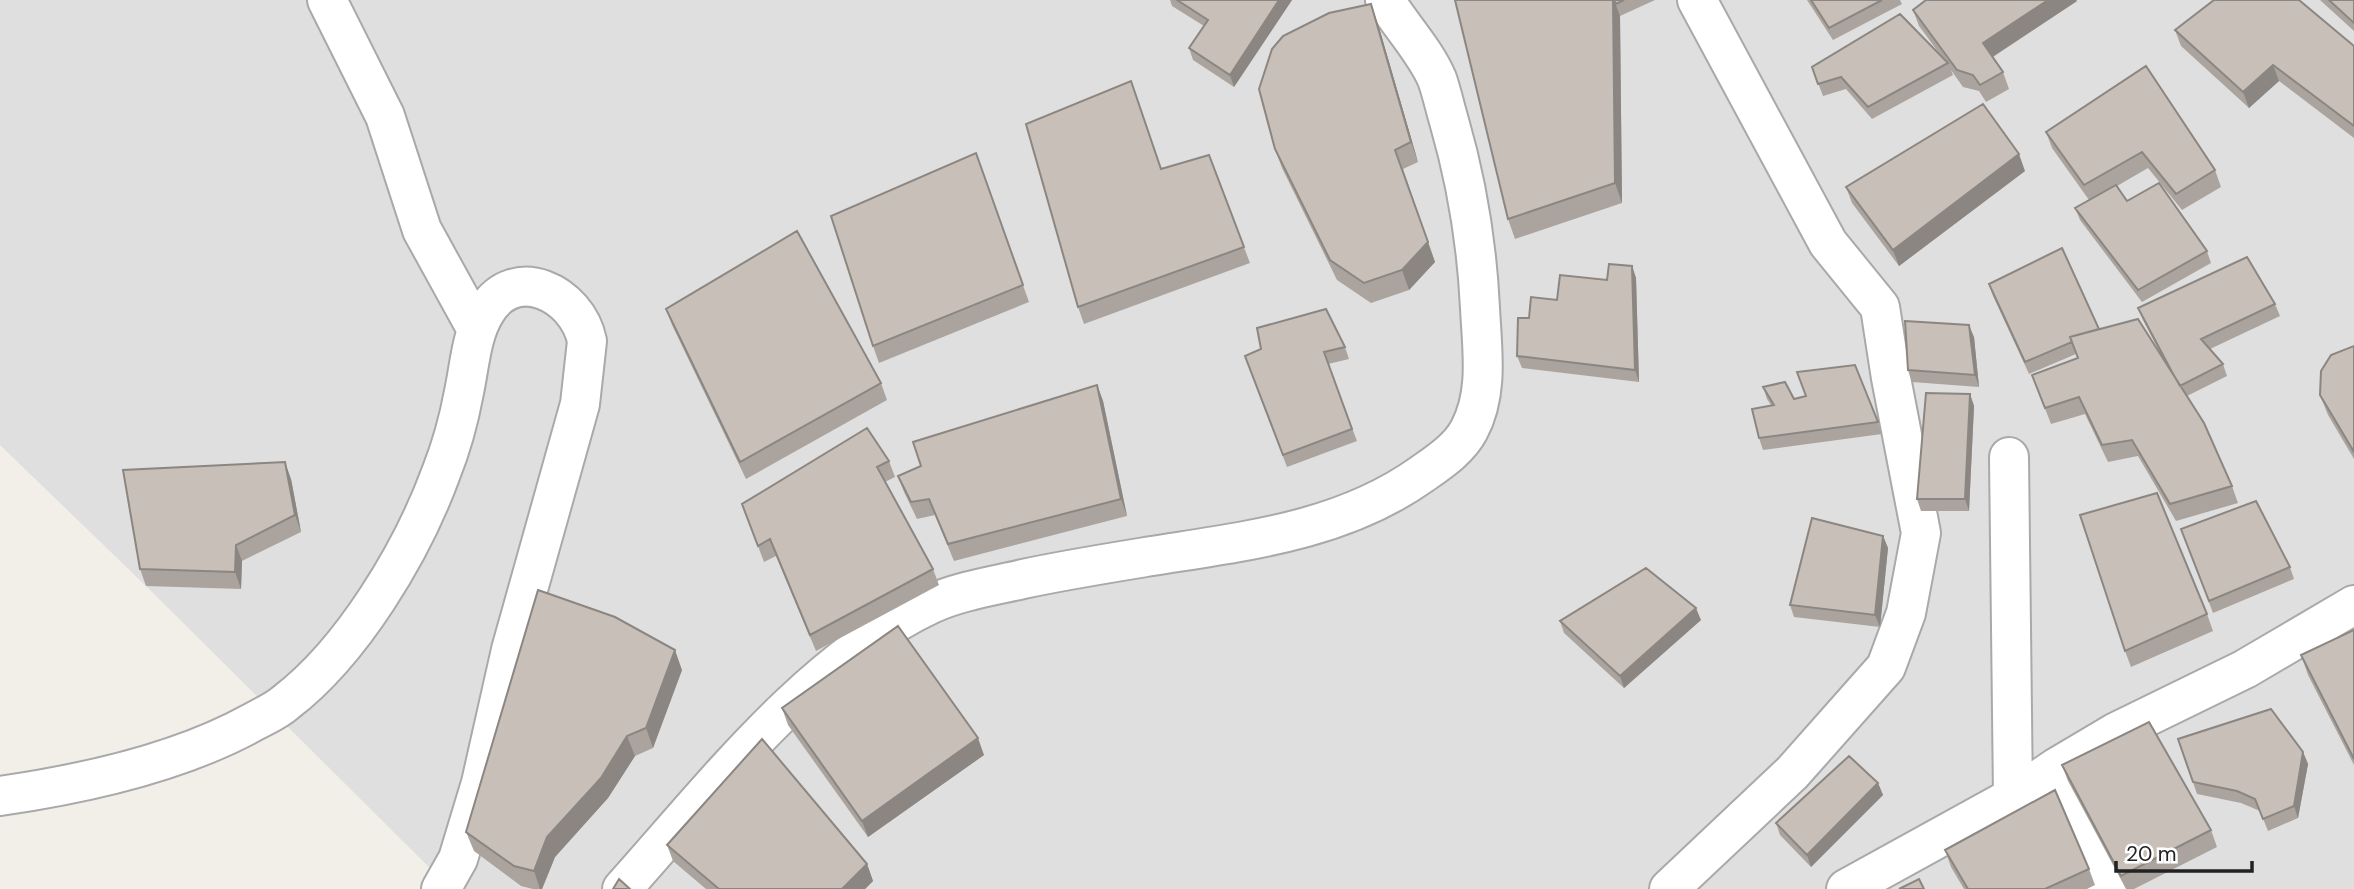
<svg xmlns="http://www.w3.org/2000/svg" width="2354" height="889" font-family="'DM Sans',sans-serif">
  <style>
    .residential { fill: #e0dfdf }
    .lines { fill: none; stroke-linecap: round; stroke-linejoin: round }
    .minor-casing { stroke: #a9a9a9; stroke-width: 42 }
    .minor { stroke: #fff; stroke-width: 38 }
    .wall { fill: #aba49e }
    .shaded-wall { fill: #8b8681 }
    .building { fill: #c7bfb8; stroke: #8b8681; stroke-width: 2 }
  </style>
  <rect width="100%" height="100%" fill="#f2efe9"/>
  <path class="residential" d="M 0,0 L 2354,0 L 2354,889 L 451,889 L 146,586 L 0,445 Z"/>
  <g class="lines">
    <g class="minor-casing">
      <path id="minor" d="M 327,0 L 385,116 L 422,230 L 476,328
        M 2009,457 L 2013,797
        M 2057,767 L 2108,889
        M 0,796 C 83,784 179,763 253,722 C 264,716 276,711 285,703 C 352,652 412,552 441,473 C 451,448 459,419 464,392 C 470,364 471,335 486,311 C 515,263 577,293 587,341 L 580,404 L 511,650 L 481,783 L 458,859 L 441,889
        M 622,889 C 711,790 809,661 931,604 C 959,591 993,586 1023,579 C 1065,570 1109,563 1152,556 C 1246,541 1342,531 1422,474 C 1439,462 1459,449 1469,430 C 1489,393 1482,349 1480,308 C 1477,245 1467,183 1449,121 C 1445,108 1442,93 1437,79 C 1425,51 1401,26 1385,0
        M 1669,889 L 1792,773 L 1886,667 L 1906,613 L 1921,533 L 1891,378 L 1880,307 L 1828,243 L 1697,0
        M 1846,889 L 2013,797 L 2057,767 L 2116,732 L 2245,669 L 2354,605"/>
    </g>
    <use href="#minor" class="minor"/>
  </g>
  <path class="wall" d="M 1170,0 L 1292,0 L 1234,87 L 1193,60 L 1189,48 L 1204,26 L 1172,6 Z
    M 1614,0 L 1655,0 L 1620,16 L 1622,203 L 1515,239 L 1508,219 Z
    M 1807,0 L 1900,0 L 1902,4 L 1833,40 Z
    M 1926,0 L 2076,0 L 2077,1 L 1993,57 L 2003,72 L 2009,89 L 1986,102 L 1979,91 L 1963,87 L 1951,70 L 1953,75 L 1872,119 L 1846,89 L 1823,96 L 1812,67 L 1939,53 L 1919,26 L 1913,10 Z
    M 2320,0 L 2354,0 L 2354,31 Z
    M 1378,24 L 1418,162 L 1403,169 L 1435,262 L 1409,290 L 1371,303 L 1337,280 L 1282,168 L 1275,149 Z
    M 2175,30 L 2354,46 L 2354,138 L 2279,81 L 2249,108 L 2181,46 Z
    M 2146,66 L 2215,170 L 2221,187 L 2182,210 L 2148,168 L 2117,186 L 2127,201 L 2207,251 L 2211,263 L 2142,302 L 2080,220 L 2075,208 L 2089,200 L 2052,148 L 2046,132 Z
    M 976,153 L 1029,302 L 879,363 L 873,346 Z
    M 1209,155 L 1250,263 L 1084,324 L 1078,307 L 1161,169 Z
    M 2025,171 L 1899,266 L 1852,203 L 1846,187 Z
    M 1632,266 L 1636,278 L 1639,382 L 1522,368 L 1517,356 L 1529,318 L 1557,300 L 1607,280 Z
    M 1989,284 L 2161,355 L 2143,320 L 2138,308 L 2275,304 L 2280,316 L 2210,349 L 2223,364 L 2227,376 L 2187,396 L 2232,486 L 2238,503 L 2176,521 L 2138,456 L 2108,462 L 2085,414 L 2051,424 L 2032,375 L 2078,358 L 2076,354 L 2029,374 L 1993,296 Z
    M 666,309 L 881,383 L 887,400 L 746,479 L 672,325 Z
    M 1974,337 L 1979,387 L 1912,382 L 1908,370 Z
    M 2354,346 L 2354,459 L 2328,415 L 2320,395 Z
    M 1345,347 L 1349,359 L 1328,364 L 1357,441 L 1287,467 L 1245,356 Z
    M 1097,385 L 1103,401 L 1127,516 L 954,561 L 935,515 L 917,519 L 904,492 L 898,476 L 921,466 Z
    M 1763,387 L 1794,399 L 1878,422 L 1882,434 L 1763,450 L 1759,438 L 1771,405 L 1767,399 Z
    M 1970,394 L 1974,406 L 1969,511 L 1921,511 L 1917,499 Z
    M 889,461 L 895,477 L 885,482 L 933,569 L 939,585 L 816,651 L 776,556 L 764,562 L 742,504 Z
    M 291,479 L 301,532 L 242,561 L 241,589 L 146,586 L 140,569 Z
    M 2181,529 L 2290,567 L 2294,579 L 2213,613 Z
    M 1883,536 L 1888,548 L 1880,627 L 1794,617 L 1790,605 Z
    M 2207,614 L 2213,631 L 2131,667 L 2125,651 Z
    M 1701,620 L 1624,688 L 1564,633 L 1560,621 Z
    M 2354,630 L 2354,765 L 2308,675 L 2301,655 Z
    M 682,670 L 653,748 L 635,756 L 608,798 L 555,857 L 542,889 L 533,889 L 521,886 L 474,851 L 466,832 Z
    M 782,708 L 984,755 L 868,837 L 788,725 Z
    M 2178,739 L 2303,752 L 2308,764 L 2298,818 L 2268,831 L 2260,811 L 2241,803 L 2197,794 Z
    M 2062,765 L 2211,830 L 2217,847 L 2134,889 L 2126,889 L 2068,781 Z
    M 1878,783 L 1883,795 L 1811,867 L 1780,835 L 1776,823 Z
    M 667,845 L 867,864 L 873,881 L 865,889 L 706,889 L 673,861 Z
    M 1945,850 L 2089,869 L 2095,885 L 2087,889 L 1964,889 L 1951,867 Z"/>
  <path class="shaded-wall" d="M 1279,0 L 1292,0 L 1234,87 L 1230,75 Z
    M 1613,0 L 1614,0 L 1620,16 L 1622,203 L 1615,183 Z
    M 2048,0 L 2076,0 L 2077,1 L 1989,59 L 1983,43 Z
    M 1371,4 L 1378,24 L 1418,162 L 1411,142 Z
    M 2273,65 L 2279,81 L 2249,108 L 2243,92 Z
    M 1395,150 L 1435,262 L 1409,290 L 1402,270 Z
    M 2019,154 L 2025,171 L 1899,266 L 1893,250 Z
    M 1632,266 L 1636,278 L 1639,382 L 1635,370 Z
    M 1969,325 L 1974,337 L 1979,387 L 1975,375 Z
    M 1097,385 L 1103,401 L 1127,516 L 1121,499 Z
    M 1970,394 L 1974,406 L 1969,511 L 1965,499 Z
    M 285,462 L 291,479 L 301,532 L 295,515 Z
    M 1883,536 L 1888,548 L 1880,627 L 1875,615 Z
    M 236,545 L 242,561 L 241,589 L 235,572 Z
    M 1696,608 L 1701,620 L 1624,688 L 1620,676 Z
    M 675,650 L 682,670 L 653,748 L 646,728 Z
    M 627,736 L 635,756 L 608,798 L 555,857 L 542,889 L 540,889 L 534,871 L 547,837 Z
    M 978,738 L 984,755 L 868,837 L 862,821 Z
    M 2303,752 L 2308,764 L 2298,818 L 2294,806 Z
    M 1878,783 L 1883,795 L 1811,867 L 1807,855 Z
    M 867,864 L 873,881 L 865,889 L 842,889 Z"/>
  <path class="building" d="M 1177,0 L 1279,0 L 1230,75 L 1189,48 L 1208,20 Z
    M 1455,0 L 1613,0 L 1615,183 L 1508,219 Z
    M 1614,0 L 1624,0 L 1616,4 Z
    M 1811,0 L 1882,0 L 1829,28 Z
    M 1926,0 L 2048,0 L 1983,43 L 2003,72 L 1980,85 L 1973,75 L 1957,70 L 1913,10 Z
    M 2214,0 L 2299,0 L 2354,46 L 2354,126 L 2273,65 L 2243,92 L 2175,30 Z
    M 2329,0 L 2354,0 L 2354,23 Z
    M 1371,4 L 1411,142 L 1395,150 L 1428,242 L 1402,270 L 1364,283 L 1330,260 L 1275,149 L 1259,89 L 1272,49 L 1283,36 L 1329,13 Z
    M 1900,14 L 1948,63 L 1868,107 L 1841,77 L 1818,84 L 1812,67 Z
    M 2146,66 L 2215,170 L 2176,194 L 2142,152 L 2084,185 L 2046,132 Z
    M 1131,81 L 1161,169 L 1209,155 L 1244,247 L 1078,307 L 1026,124 Z
    M 1983,104 L 2019,154 L 1893,250 L 1846,187 Z
    M 976,153 L 1023,285 L 873,346 L 831,216 Z
    M 2159,183 L 2207,251 L 2138,290 L 2075,208 L 2116,185 L 2127,201 Z
    M 797,231 L 881,383 L 740,462 L 666,309 Z
    M 2062,248 L 2099,329 L 2070,337 L 2072,342 L 2025,362 L 1989,284 Z
    M 2247,257 L 2275,304 L 2201,339 L 2223,364 L 2180,386 L 2172,372 L 2138,308 Z
    M 1609,264 L 1632,266 L 1635,370 L 1517,356 L 1518,318 L 1529,318 L 1531,297 L 1557,300 L 1560,275 L 1607,280 Z
    M 1326,309 L 1345,347 L 1324,352 L 1352,429 L 1283,455 L 1245,356 L 1261,349 L 1257,328 Z
    M 2138,319 L 2204,423 L 2232,486 L 2170,504 L 2132,440 L 2102,445 L 2079,397 L 2045,408 L 2032,375 L 2078,358 L 2070,337 Z
    M 1905,321 L 1969,325 L 1975,375 L 1908,370 Z
    M 2354,346 L 2354,452 L 2320,395 L 2321,371 L 2331,355 Z
    M 1855,365 L 1878,422 L 1759,438 L 1752,409 L 1774,405 L 1763,387 L 1785,382 L 1794,399 L 1806,396 L 1797,372 Z
    M 1097,385 L 1121,499 L 948,544 L 929,499 L 911,502 L 898,476 L 921,466 L 913,442 Z
    M 1926,393 L 1970,394 L 1965,499 L 1917,499 Z
    M 867,428 L 889,461 L 877,467 L 933,569 L 810,635 L 770,539 L 758,546 L 742,504 Z
    M 285,462 L 295,515 L 236,545 L 235,572 L 140,569 L 123,470 Z
    M 2157,493 L 2207,614 L 2125,651 L 2080,515 Z
    M 2256,501 L 2290,567 L 2209,601 L 2181,529 Z
    M 1812,518 L 1883,536 L 1875,615 L 1790,605 Z
    M 1646,568 L 1696,608 L 1620,676 L 1560,621 Z
    M 538,590 L 615,617 L 675,650 L 646,728 L 627,736 L 601,778 L 547,837 L 534,871 L 514,866 L 466,832 Z
    M 898,626 L 978,738 L 862,821 L 782,708 Z
    M 2354,630 L 2354,759 L 2301,655 Z
    M 2271,709 L 2303,752 L 2294,806 L 2263,819 L 2255,799 L 2237,791 L 2193,782 L 2178,739 Z
    M 2149,722 L 2211,830 L 2121,876 L 2062,765 Z
    M 762,739 L 867,864 L 842,889 L 719,889 L 667,845 Z
    M 1849,756 L 1878,783 L 1807,855 L 1776,823 Z
    M 2055,790 L 2089,869 L 2045,889 L 1968,889 L 1945,850 Z
    M 619,879 L 630,889 L 613,889 Z
    M 1919,879 L 1924,889 L 1899,889 Z"/>
  <path d="M2116 861v10h136v-10" fill="none" stroke="#222222" stroke-width="3.5"/>
  <text x="2126" y="861" font-size="21" fill="#222222" stroke="#ffffff" stroke-width="5" paint-order="stroke">20 m</text>
</svg>
